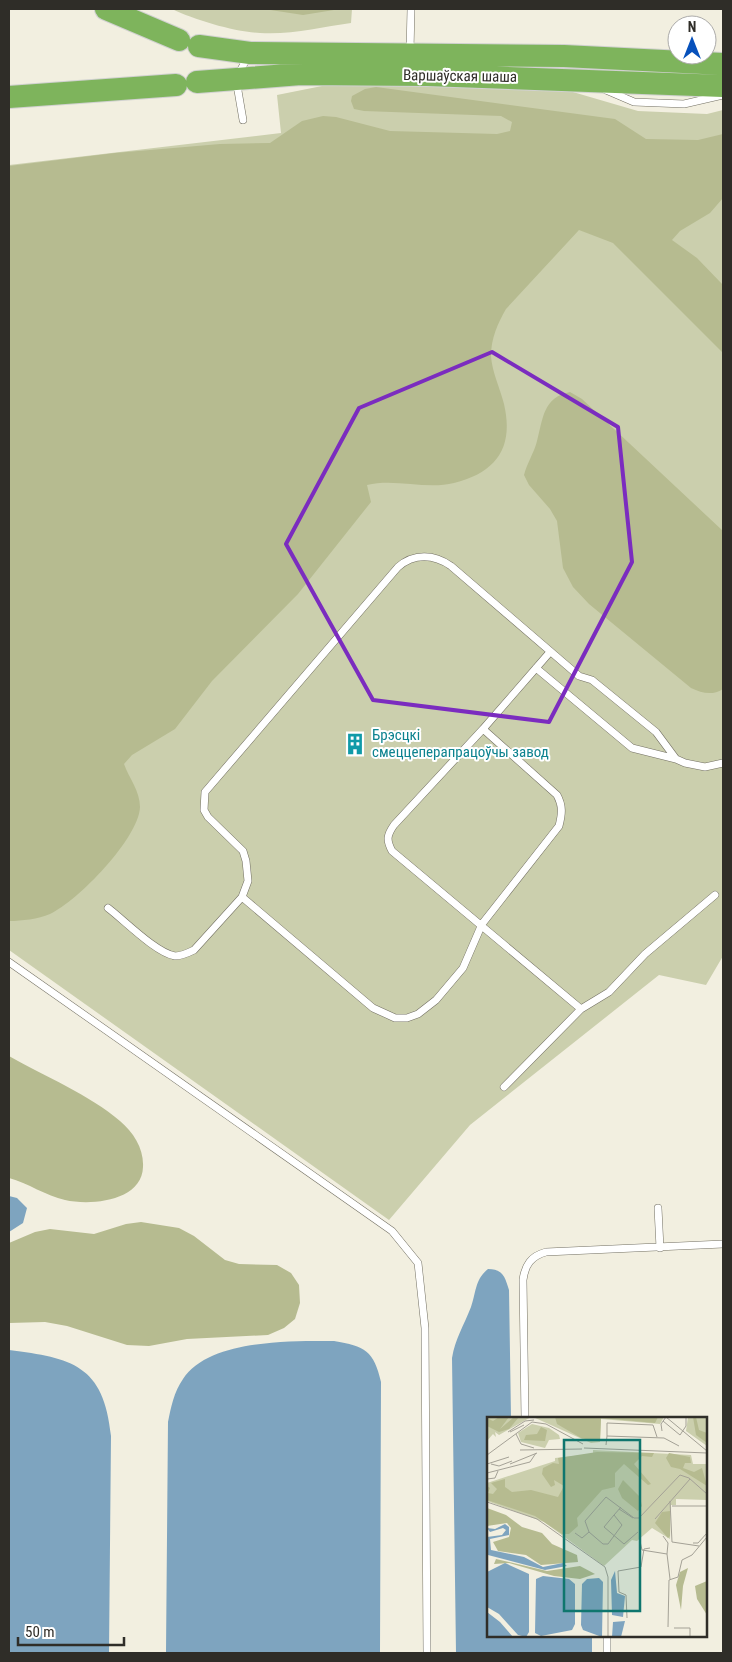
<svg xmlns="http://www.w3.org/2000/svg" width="732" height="1662" font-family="'Roboto Condensed',sans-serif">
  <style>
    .green { fill: #cbcfad }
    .forest { fill: #b6bb90 }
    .water { fill: #7ea4bf }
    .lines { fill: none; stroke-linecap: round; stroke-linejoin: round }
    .service-casing { stroke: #737063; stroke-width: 8 }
    .trunk-casing { stroke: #d1d1d0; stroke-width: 24 }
    .service { stroke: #fff; stroke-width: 7 }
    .trunk { stroke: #7eb45c; stroke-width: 22 }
    .marked { fill: none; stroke: #7b2cbf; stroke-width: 4; stroke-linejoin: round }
    .labels { text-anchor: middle; stroke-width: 4; stroke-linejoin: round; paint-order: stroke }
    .street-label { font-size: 15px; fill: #2f2d28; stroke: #fff }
    .culture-label { font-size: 15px; fill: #0d838f; stroke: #fff; text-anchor: start }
    .inset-road { fill: none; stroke: #a4a196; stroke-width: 1 }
    .view { fill: #0f766e; fill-opacity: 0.15; stroke: #0f766e; stroke-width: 2.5 }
    .inset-edge { fill: none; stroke: #2f2d28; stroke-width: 2.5 }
  </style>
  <rect width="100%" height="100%" fill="#f2efe0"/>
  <path class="green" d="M 172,9 L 352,9 L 351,23 C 322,27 291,35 260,33 C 235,32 195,20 172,9 Z
    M 337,83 L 566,90 L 638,111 L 707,114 L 723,110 L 723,956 L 706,985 L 659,975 L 470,1125 L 389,1220 L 9,950 L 9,165 L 281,133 L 277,95 Z"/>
  <path class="forest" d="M 264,9 L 340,9 L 303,15 Z
    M 376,87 L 615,119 L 646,139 L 698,140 L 723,134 L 723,198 L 710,213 L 680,231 L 672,240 L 697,258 L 723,285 L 723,353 L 613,243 L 579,230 L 506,309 C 498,323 491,338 491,356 C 492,372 500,388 504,404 C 514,447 497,472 454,483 C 426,490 395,478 367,485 L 371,502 L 298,594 L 212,681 L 175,729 L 132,755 L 124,764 C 129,778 140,791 140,807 C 139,838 78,901 50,914 C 38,919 22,921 9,921 L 9,166 L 115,153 L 220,144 L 270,143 L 302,121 L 323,116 L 336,117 L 390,131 L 497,134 L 510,131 L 512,122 L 501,116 L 364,111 L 354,109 L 351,101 L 352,96 L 365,89 Z
    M 570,392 L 582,399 L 723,531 L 723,689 C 712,696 702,693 691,688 L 589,604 L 573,587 L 563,568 L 557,521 L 550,509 L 529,485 L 524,475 C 527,463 534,453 537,441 C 543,419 543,397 570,392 Z
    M 9,1056 C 44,1076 90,1095 120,1121 C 134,1133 144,1149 143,1167 C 142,1201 91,1206 65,1200 C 46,1196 28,1183 9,1178 Z
    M 141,1222 L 179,1228 L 194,1236 L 225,1260 L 239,1264 L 277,1265 L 291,1273 L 299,1285 L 300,1303 L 295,1319 L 284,1328 L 268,1335 L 187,1339 L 149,1346 L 127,1345 L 67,1326 L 45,1322 L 9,1323 L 9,1243 L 35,1232 L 50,1229 L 94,1234 L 126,1224 Z"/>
  <path class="water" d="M 9,1196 L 17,1198 L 27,1208 L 23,1223 L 9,1232 Z
    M 488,1269 C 503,1269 505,1277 509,1290 L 511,1418 L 488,1418 L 488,1636 L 592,1636 L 592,1653 L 456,1653 L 452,1358 C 455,1339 464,1325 471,1307 C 476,1293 475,1279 488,1269 Z
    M 334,1341 C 365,1346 374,1351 381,1382 L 380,1653 L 166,1653 L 168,1422 C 171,1407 174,1392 183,1379 C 209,1339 292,1341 334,1341 Z
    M 9,1350 C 72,1358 104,1365 111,1436 L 109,1653 L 9,1653 Z"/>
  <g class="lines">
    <g class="service-casing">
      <path id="service" d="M 410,51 L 411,9
        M 606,90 L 634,102 L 684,104 L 723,95
        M 243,120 L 236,79 L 248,56
        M 536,668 L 632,748 L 676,759
        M 483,729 L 394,825 C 387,835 386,840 392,851 L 581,1009 L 609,992 L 645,954 L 715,895
        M 242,897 L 373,1008 L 395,1018 L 407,1018 L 418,1014 L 436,1000 L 463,968 L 482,924 L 559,826 C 562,814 563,806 557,795 L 483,729 L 550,652
        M 108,908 C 124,920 156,953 175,956 C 182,956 188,953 194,950 L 242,897 L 248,881 L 246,861 L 243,851 L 208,817 L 204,810 L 205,792 L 398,567 C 414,553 434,554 451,566 L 579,676 L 592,680 L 656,732 L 676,759 L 685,763 L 705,767 L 723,763
        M 9,962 L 392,1231 L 418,1263 L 425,1328 L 427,1653
        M 504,1087 L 581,1009
        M 658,1208 L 660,1248
        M 525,1418 L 523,1280 C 525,1265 531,1256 546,1252 L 723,1244
        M 607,1636 L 607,1653"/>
    </g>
    <g class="trunk-casing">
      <path id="trunk" d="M 106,9 L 179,40
        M 199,46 L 250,53 L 564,56 L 723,64
        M 197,82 L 301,74 L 427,75 L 723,86
        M 9,97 L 176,85"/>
    </g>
    <use href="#service" class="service"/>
    <use href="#trunk" class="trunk"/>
  </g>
  <path class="marked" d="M 492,352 L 618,427 L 632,562 L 549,722 L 373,700 L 286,544 L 359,408 Z"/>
  <defs>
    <g id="building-bare" transform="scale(1.725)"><path d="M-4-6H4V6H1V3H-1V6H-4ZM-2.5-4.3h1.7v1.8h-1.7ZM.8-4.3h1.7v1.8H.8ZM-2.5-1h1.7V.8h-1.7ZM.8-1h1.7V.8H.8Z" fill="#0f9aa8" stroke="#fff" stroke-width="2.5" paint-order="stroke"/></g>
  </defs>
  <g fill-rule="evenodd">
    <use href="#building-bare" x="355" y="744"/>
  </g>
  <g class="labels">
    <g class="street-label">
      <text transform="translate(460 76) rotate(1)" y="5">Варшаўская шаша</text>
    </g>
    <g class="culture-label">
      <text x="372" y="740">Брэсцкі<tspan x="372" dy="17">смеццеперапрацоўчы завод</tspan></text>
    </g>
  </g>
  <g transform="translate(487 1417)">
    <rect width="220" height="220" fill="#f2efe0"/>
    <path d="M 0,0 L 44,0 L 12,18 L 8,15 L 9,20 L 6,17 L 0,24 ZM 46,0 L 177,0 L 173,7 L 114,2 L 113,25 L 104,26 ZM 201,0 L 220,0 L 220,29 L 199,14 ZM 45,7 L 62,11 L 72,18 L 73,22 L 62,23 L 58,31 L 34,25 L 31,16 ZM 106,33 L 204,38 L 206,47 L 220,47 L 220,83 L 189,82 L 189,88 L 184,88 L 183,122 L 165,111 L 150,124 L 145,123 L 117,149 L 57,105 L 0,84 L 0,66 L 68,44 L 68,41 L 106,37 Z" fill="#cbcfad"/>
    <path d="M 12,0 L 22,0 L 13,12 L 27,0 L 32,0 L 22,12 L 12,15 L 0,9 L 0,1 L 6,4 ZM 68,0 L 171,0 L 168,6 L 114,1 L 113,24 L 108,24 L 94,21 L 70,7 ZM 206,0 L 209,0 L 212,13 L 220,16 L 220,26 L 209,18 ZM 54,10 L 60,13 L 58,24 L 37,23 L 39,18 L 50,17 ZM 110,35 L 167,36 L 165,40 L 155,39 L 147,47 L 164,67 L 161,68 L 137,47 L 128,56 L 128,70 L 115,73 L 90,101 L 91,109 L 82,117 L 75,117 L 48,99 L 0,83 L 0,69 L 3,71 L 1,76 L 6,77 L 10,72 L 4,66 L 18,62 L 18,70 L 25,75 L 44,73 L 71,80 L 77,69 L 67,63 L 68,68 L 64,70 L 55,57 L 56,51 L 66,46 L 72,47 L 71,41 ZM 182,36 L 203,40 L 204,46 L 198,46 L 196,51 L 207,55 L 215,51 L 220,69 L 193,52 L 184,50 L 179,41 ZM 136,63 L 153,80 L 155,89 L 151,94 L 135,81 L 131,72 ZM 0,91 L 19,98 L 35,110 L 55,116 L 65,127 L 90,138 L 91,145 L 54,148 L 39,138 L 11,134 L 6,125 L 22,120 L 24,111 L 20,106 L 0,109 ZM 183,94 L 183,119 L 181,121 L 168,106 L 175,95 ZM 9,142 L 60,154 L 93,149 L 108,157 L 93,162 L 67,159 L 22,146 L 7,147 ZM 201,151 L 196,169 L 194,193 L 189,168 L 193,155 ZM 220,164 L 220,198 L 210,182 L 208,169 Z" fill="#b6bb90"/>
    <path d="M 18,107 L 22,110 L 22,118 L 3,122 L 4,133 L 37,140 L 56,150 L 76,146 L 80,149 L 58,153 L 1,138 L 0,120 L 15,118 L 19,113 L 16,111 L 3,115 L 0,111 L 8,112 ZM 18,146 L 42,157 L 42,215 L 39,220 L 31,218 L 12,197 L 0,190 L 0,155 ZM 128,154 L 130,176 L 138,179 L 136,200 L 125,198 L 124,163 ZM 56,159 L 82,162 L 88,167 L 88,207 L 85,213 L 54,219 L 48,216 L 49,162 ZM 112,161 L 116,165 L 115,220 L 96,213 L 94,208 L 95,167 L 100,162 ZM 0,195 L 13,205 L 26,220 L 0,220 ZM 138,204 L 134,220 L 125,220 L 126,205 Z" fill="#7ea4bf"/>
    <path class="inset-road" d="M 179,0 L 220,34M 176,4 L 193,18 L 199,9 L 199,0M 175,14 L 174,7 L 179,0M 21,15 L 38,4 L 47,3M 23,15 L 37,8M 29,17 L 34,27 L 47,31M 120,19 L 120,6 L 166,8 L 170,20M 119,28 L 120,19 L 177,21 L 192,29M 97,31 L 220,36M 33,33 L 95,32M 0,38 L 45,5 L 59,7 L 96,27M 0,47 L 22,40M 4,47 L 12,49 L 25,44M 23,47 L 50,36M 0,56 L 43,45 L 49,36M 0,62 L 8,61 L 11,54M 183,84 L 185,125 L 212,129M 0,85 L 50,102 L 118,150 L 121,160 L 121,220M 185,89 L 220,89M 132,92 L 146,101M 127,98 L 117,110 L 137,127 L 151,115M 168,102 L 203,62M 102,115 L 116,127 L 121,127 L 135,108 L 127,98 L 134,90M 88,116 L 95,121 L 102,115 L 98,104 L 119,80 L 147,101 L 152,101 L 193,58 L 202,61 L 220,77M 176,119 L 181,126 L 180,137M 153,124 L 155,133 L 180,137 L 183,162M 206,126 L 211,126 L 220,116M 140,201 L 139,178 L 132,175 L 131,154 L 154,150 L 157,132 L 163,131M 181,210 L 182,163 L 191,160 L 195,143 L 205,138 L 220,120M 187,211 L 203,211 L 203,220"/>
    <path class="view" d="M 77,23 L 153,23 L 153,194 L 77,194 Z"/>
    <rect width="220" height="220" class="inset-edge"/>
  </g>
  <rect width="732" height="1662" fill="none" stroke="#2f2d28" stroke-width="20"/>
  <g transform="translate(692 40)"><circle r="24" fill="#ffffff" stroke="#acaba9"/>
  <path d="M0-4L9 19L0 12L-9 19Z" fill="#0751bb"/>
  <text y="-8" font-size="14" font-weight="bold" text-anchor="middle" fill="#2f2d28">N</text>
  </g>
  <path d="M18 1637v8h106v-8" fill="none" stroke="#2f2d28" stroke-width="2.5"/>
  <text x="25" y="1637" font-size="15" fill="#2f2d28" stroke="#ffffff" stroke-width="4" paint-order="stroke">50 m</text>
</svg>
